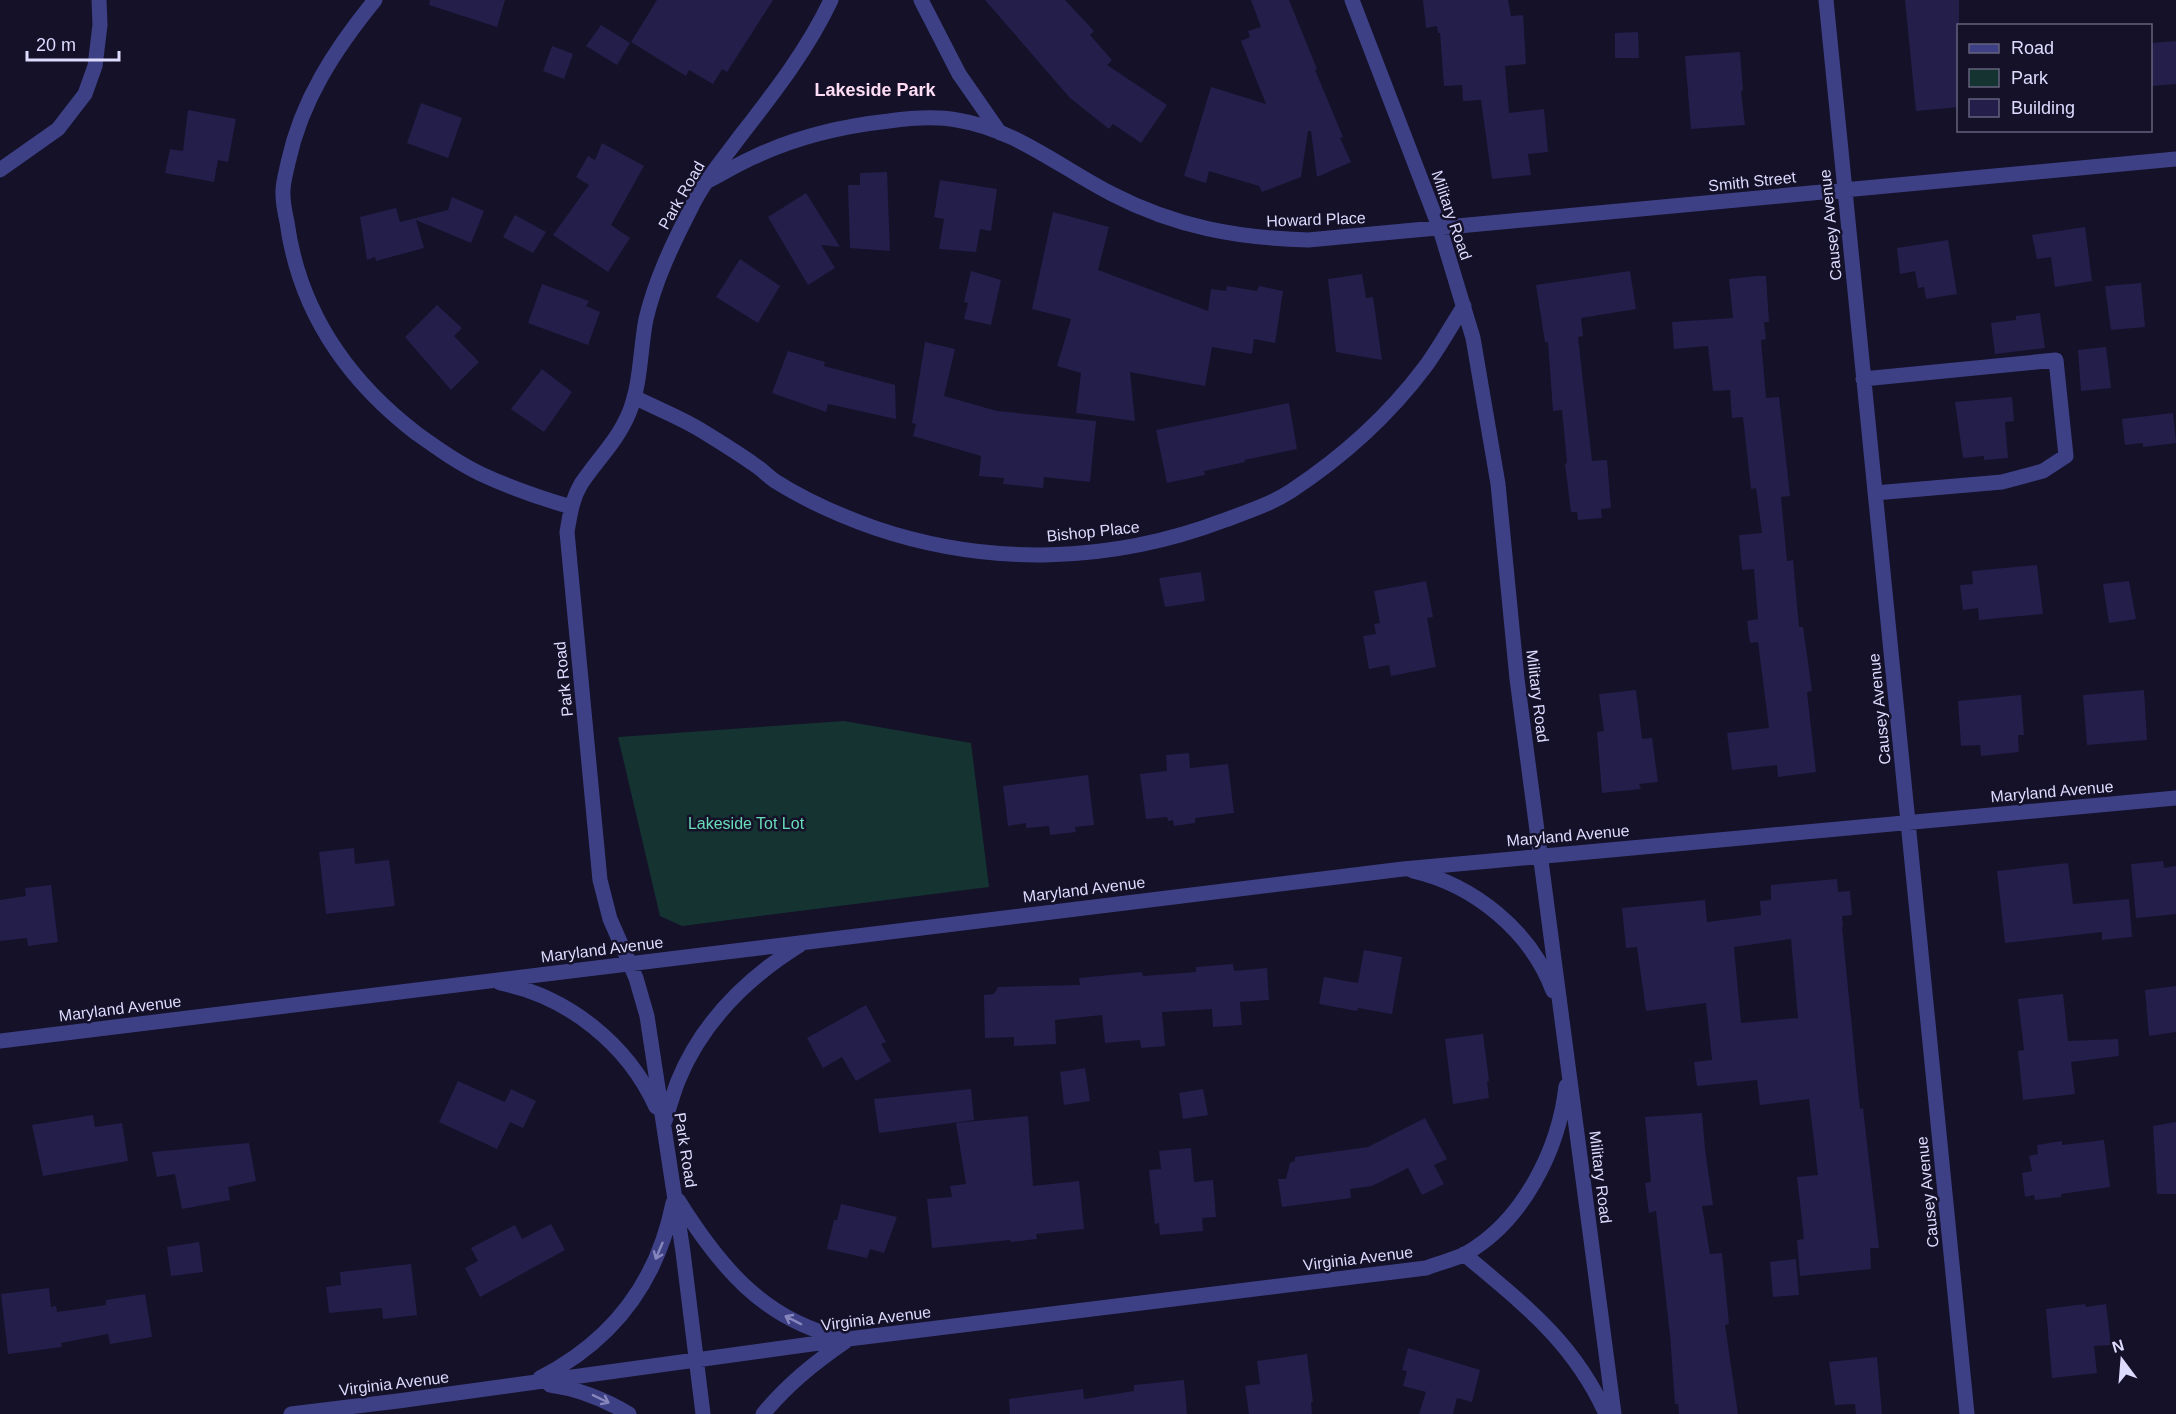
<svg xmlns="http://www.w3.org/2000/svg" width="2176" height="1414" font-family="Helvetica,sans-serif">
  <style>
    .green { fill: #153330 }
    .building { fill: #241e4a; fill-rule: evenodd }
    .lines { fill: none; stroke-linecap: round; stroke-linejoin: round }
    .minor { stroke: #3e4086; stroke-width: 15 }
    .oneway { stroke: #8686bc }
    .labels { text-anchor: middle; stroke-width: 5; stroke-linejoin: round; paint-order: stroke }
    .street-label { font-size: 16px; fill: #dddbfe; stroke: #141129 }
    .park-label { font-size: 16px; fill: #68ddb8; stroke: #141129 }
    .neighbourhood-label { font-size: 18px; font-weight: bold; fill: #feddf4; stroke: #141129 }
  </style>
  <rect width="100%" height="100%" fill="#141129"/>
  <path class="green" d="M 844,721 L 971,743 L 989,887 L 682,926 L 660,916 L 618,737 Z"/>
  <path class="building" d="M 430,0 L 505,0 L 497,27 L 429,5 Z
    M 657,0 L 773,0 L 727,72 L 722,69 L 713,84 L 689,70 L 686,76 L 631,42 Z
    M 985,0 L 1065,0 L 1094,31 L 1090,35 L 1112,60 L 1107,65 L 1167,105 L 1141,143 L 1113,124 L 1109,129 L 1070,98 Z
    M 1251,0 L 1289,0 L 1317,69 L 1315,70 L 1343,137 L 1340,138 L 1351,162 L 1317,177 L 1311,131 L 1308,131 L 1301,177 L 1262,192 L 1259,186 L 1209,171 L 1206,183 L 1184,176 L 1211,87 L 1266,104 L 1241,41 L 1250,37 L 1248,31 L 1261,27 Z
    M 1423,0 L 1508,0 L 1511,16 L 1523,15 L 1526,64 L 1505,66 L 1509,113 L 1544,109 L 1548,152 L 1528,154 L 1531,175 L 1492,179 L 1481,100 L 1463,101 L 1462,85 L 1444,86 L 1440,33 L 1438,33 L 1437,26 L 1426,28 Z
    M 1905,0 L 1959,0 L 1959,107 L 1916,111 Z
    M 601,25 L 630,43 L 617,65 L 586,46 Z
    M 1638,32 L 1639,58 L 1615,58 L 1615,33 Z
    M 2176,41 L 2176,84 L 2151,86 L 2151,43 Z
    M 552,46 L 573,54 L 564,79 L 543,71 Z
    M 1740,52 L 1743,90 L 1741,91 L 1745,125 L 1691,129 L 1685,56 Z
    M 421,103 L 462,118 L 448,158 L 407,143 Z
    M 188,110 L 236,119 L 228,162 L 218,160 L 214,182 L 165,173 L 170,149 L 183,151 Z
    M 602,143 L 644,166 L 611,225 L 630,238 L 608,272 L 553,235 L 589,185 L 576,177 L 588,156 L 595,160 Z
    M 887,172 L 890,251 L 850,248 L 848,185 L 860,185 L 860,173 Z
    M 940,180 L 997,189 L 991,231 L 980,229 L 976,252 L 939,249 L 944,219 L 934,217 Z
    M 806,193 L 840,247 L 821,245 L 835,268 L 808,285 L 768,217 Z
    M 452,197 L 484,211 L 471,243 L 416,220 L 424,248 L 376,261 L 375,257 L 367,260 L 360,217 L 396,208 L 400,222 L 448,210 Z
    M 1053,212 L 1109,227 L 1098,270 L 1208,311 L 1211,289 L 1226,291 L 1227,286 L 1257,291 L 1259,286 L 1283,291 L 1275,343 L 1254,339 L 1252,354 L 1212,347 L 1205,386 L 1130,372 L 1135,421 L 1076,413 L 1081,373 L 1057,366 L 1071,319 L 1032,309 Z
    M 515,215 L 546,232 L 533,253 L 503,237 Z
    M 2085,227 L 2092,281 L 2055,287 L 2051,257 L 2037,259 L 2032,235 Z
    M 1948,240 L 1957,294 L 1926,299 L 1924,287 L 1918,288 L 1915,271 L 1900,274 L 1897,248 Z
    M 740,259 L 780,286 L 758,323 L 716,297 Z
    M 971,271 L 1001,280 L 991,325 L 964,319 L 968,303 L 964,302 Z
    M 1630,271 L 1636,309 L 1581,318 L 1583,336 L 1578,337 L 1592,461 L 1607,460 L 1611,508 L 1601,509 L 1602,518 L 1578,520 L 1577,512 L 1571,512 L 1565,464 L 1567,463 L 1562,410 L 1553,411 L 1548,342 L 1545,342 L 1536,285 Z
    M 1362,274 L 1366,298 L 1373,297 L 1382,360 L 1336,352 L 1328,279 Z
    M 1757,276 L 1766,276 L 1769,322 L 1764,322 L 1766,339 L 1761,340 L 1766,398 L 1779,397 L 1790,496 L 1781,497 L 1787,561 L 1793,560 L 1799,627 L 1803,627 L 1812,691 L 1807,692 L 1816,772 L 1778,777 L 1777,765 L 1732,770 L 1727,733 L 1769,728 L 1758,642 L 1750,643 L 1747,621 L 1758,619 L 1754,569 L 1742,570 L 1739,535 L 1762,533 L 1756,488 L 1751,489 L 1743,417 L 1732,418 L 1730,390 L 1713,391 L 1708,346 L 1674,349 L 1672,322 L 1733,318 L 1729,279 Z
    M 2141,283 L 2145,327 L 2111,330 L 2105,286 Z
    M 542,284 L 589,301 L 586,306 L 600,312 L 588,345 L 528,323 Z
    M 437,305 L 462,328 L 454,336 L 479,362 L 451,390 L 405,337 Z
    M 2040,313 L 2045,348 L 1995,354 L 1991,323 L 2016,320 L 2016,316 Z
    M 925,342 L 955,349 L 944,396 L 997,411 L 1096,421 L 1090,482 L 1044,477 L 1043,488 L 1003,484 L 1004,478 L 979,476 L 981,456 L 913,436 L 916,424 L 912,423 Z
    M 2106,347 L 2111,388 L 2081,391 L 2078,350 Z
    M 788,351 L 825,362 L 824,366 L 895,385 L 896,419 L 828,404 L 826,412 L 772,393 Z
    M 542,369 L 572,392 L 544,432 L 511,409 Z
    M 2012,397 L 2014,421 L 2005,422 L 2008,458 L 1984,460 L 1984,456 L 1963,458 L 1955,402 Z
    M 1289,403 L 1297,449 L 1244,460 L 1245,462 L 1204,471 L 1205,475 L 1167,483 L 1156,430 Z
    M 2173,413 L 2176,443 L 2143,447 L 2143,443 L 2125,445 L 2122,419 Z
    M 2037,565 L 2043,614 L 1979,620 L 1978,608 L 1963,610 L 1960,585 L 1973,584 L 1972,571 Z
    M 1201,572 L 1205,601 L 1165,607 L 1159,578 Z
    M 1426,581 L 1433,617 L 1427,618 L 1436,667 L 1391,676 L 1389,665 L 1369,669 L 1363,636 L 1376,634 L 1374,624 L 1380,623 L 1374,591 Z
    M 2129,581 L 2136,619 L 2109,623 L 2103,584 Z
    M 1636,690 L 1642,739 L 1652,738 L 1658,782 L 1639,784 L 1641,789 L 1602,793 L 1597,732 L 1604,731 L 1599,694 Z
    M 2144,690 L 2147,740 L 2087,745 L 2083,695 Z
    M 2021,695 L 2024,735 L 2018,735 L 2019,752 L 1981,756 L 1980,745 L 1961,746 L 1958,701 Z
    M 1189,753 L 1190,768 L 1228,764 L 1234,813 L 1195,818 L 1195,823 L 1174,826 L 1173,820 L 1168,821 L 1167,817 L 1146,819 L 1140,774 L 1167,771 L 1166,755 Z
    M 1088,775 L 1094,825 L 1075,827 L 1076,832 L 1050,835 L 1049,826 L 1026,828 L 1026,823 L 1008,826 L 1003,786 Z
    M 354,848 L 355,864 L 389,860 L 395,906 L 326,914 L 319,852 Z
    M 2163,861 L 2164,868 L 2176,866 L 2176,914 L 2136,918 L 2131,864 Z
    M 2068,863 L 2073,904 L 2129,899 L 2132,937 L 2102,940 L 2102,932 L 2005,943 L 1997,871 Z
    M 1837,879 L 1838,892 L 1850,891 L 1852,915 L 1842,916 L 1843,927 L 1842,927 L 1860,1109 L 1863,1108 L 1879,1248 L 1870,1248 L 1871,1269 L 1800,1276 L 1797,1240 L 1804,1239 L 1797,1177 L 1818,1175 L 1809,1099 L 1760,1105 L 1757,1080 L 1697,1086 L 1694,1062 L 1712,1060 L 1706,1003 L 1646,1011 L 1637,947 L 1626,948 L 1622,908 L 1705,900 L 1707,922 L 1761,915 L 1760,901 L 1771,900 L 1771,885 ZM 1791,939 L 1798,1018 L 1741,1023 L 1734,947 Z
    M 51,885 L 58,942 L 28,946 L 27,938 L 0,941 L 0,900 L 26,896 L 25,888 Z
    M 1364,950 L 1402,957 L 1392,1014 L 1358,1008 L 1357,1011 L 1319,1004 L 1324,977 L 1358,983 Z
    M 1233,964 L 1234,971 L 1267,968 L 1269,1000 L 1240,1002 L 1242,1025 L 1213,1027 L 1212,1009 L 1162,1012 L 1165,1046 L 1141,1048 L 1140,1040 L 1105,1043 L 1102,1015 L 1055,1020 L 1056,1044 L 1014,1046 L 1014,1037 L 985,1038 L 984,995 L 994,994 L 998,987 L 1080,985 L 1079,978 L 1142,972 L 1143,976 L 1196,972 L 1196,967 Z
    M 2176,986 L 2176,1032 L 2149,1036 L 2145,990 Z
    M 2063,994 L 2068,1041 L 2118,1039 L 2119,1056 L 2071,1062 L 2075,1094 L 2023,1100 L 2018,1051 L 2024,1050 L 2018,999 Z
    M 866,1005 L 886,1042 L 881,1044 L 891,1061 L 856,1081 L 842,1057 L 823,1068 L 807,1038 Z
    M 1483,1034 L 1489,1081 L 1487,1081 L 1489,1098 L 1453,1104 L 1445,1039 Z
    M 1085,1068 L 1090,1101 L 1064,1105 L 1060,1072 Z
    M 458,1081 L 505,1102 L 511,1089 L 536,1101 L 523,1128 L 510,1122 L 497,1149 L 439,1122 Z
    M 971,1089 L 974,1120 L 879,1133 L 874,1099 Z
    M 1203,1089 L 1208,1115 L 1183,1119 L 1179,1093 Z
    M 1702,1113 L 1705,1149 L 1713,1205 L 1702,1206 L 1710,1254 L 1722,1253 L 1729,1324 L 1725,1325 L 1738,1414 L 1679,1414 L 1678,1404 L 1675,1404 L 1670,1335 L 1656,1211 L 1649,1213 L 1645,1183 L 1651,1182 L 1645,1117 Z
    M 93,1115 L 95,1127 L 122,1123 L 128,1161 L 43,1176 L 32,1125 Z
    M 1028,1116 L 1033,1186 L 1079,1181 L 1084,1229 L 1036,1234 L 1037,1239 L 1011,1242 L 1010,1240 L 932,1248 L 927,1199 L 952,1197 L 950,1186 L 966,1184 L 956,1123 Z
    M 1425,1118 L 1447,1159 L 1434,1165 L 1444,1184 L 1422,1195 L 1408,1168 L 1372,1186 L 1350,1189 L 1351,1198 L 1282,1207 L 1278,1179 L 1286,1179 L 1290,1163 L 1295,1161 L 1295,1157 L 1368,1147 Z
    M 2176,1122 L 2176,1194 L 2157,1194 L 2153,1126 Z
    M 2104,1140 L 2110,1187 L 2061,1194 L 2061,1197 L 2035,1200 L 2034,1195 L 2025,1197 L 2022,1173 L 2032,1171 L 2029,1156 L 2038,1154 L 2037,1145 L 2062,1141 L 2062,1145 Z
    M 249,1143 L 256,1181 L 228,1187 L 230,1200 L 182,1209 L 175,1174 L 157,1177 L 152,1152 Z
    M 1191,1148 L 1194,1182 L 1213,1180 L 1216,1217 L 1202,1218 L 1203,1231 L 1160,1235 L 1159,1223 L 1155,1224 L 1149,1170 L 1161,1169 L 1159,1151 Z
    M 841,1204 L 897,1217 L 884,1253 L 870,1249 L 867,1258 L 827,1249 L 834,1220 L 837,1220 Z
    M 551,1224 L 565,1250 L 480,1297 L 465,1268 L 478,1261 L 471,1248 L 515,1225 L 522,1239 Z
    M 199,1242 L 203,1272 L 171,1276 L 167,1247 Z
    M 1796,1259 L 1799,1295 L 1773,1297 L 1770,1262 Z
    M 411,1264 L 417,1315 L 383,1319 L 382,1308 L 329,1313 L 326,1287 L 341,1285 L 340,1272 Z
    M 49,1288 L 51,1307 L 56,1306 L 57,1312 L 106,1305 L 106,1300 L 145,1294 L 152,1337 L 110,1344 L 108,1334 L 61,1343 L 62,1347 L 8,1354 L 1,1294 Z
    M 2085,1304 L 2086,1307 L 2106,1304 L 2111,1345 L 2094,1346 L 2097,1373 L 2052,1378 L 2046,1309 Z
    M 1408,1348 L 1480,1370 L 1472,1402 L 1457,1398 L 1453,1414 L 1419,1414 L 1426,1392 L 1403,1386 L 1407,1371 L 1402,1370 Z
    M 1307,1354 L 1313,1402 L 1311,1402 L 1312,1414 L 1249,1414 L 1245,1386 L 1260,1384 L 1257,1361 Z
    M 1877,1357 L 1882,1414 L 1856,1414 L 1855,1404 L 1835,1405 L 1829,1362 Z
    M 1184,1380 L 1187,1414 L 1010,1414 L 1009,1399 L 1083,1389 L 1084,1399 L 1134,1391 L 1134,1385 Z"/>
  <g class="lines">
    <path class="minor" d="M 375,0 C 335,49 301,101 288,163 C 286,173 282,185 283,195 C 283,204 285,213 287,222 C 299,310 346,379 416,433 C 437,448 458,463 481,474 C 511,488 540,498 571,507
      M 921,0 L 959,74 L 1000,133
      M 1352,0 L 1440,229 L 1473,338 L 1498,484 L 1517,679 L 1614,1414
      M 1826,0 L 1967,1414
      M 0,170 L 58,129 L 85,94 L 95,66 L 100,25 L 99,0
      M 706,182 C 722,174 738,164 754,157 C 796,137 843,126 889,121 C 911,118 935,116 957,120 C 1015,129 1061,168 1112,194 C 1176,227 1237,238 1308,240 L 2176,159
      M 1863,379 L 2056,360 L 2066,456 L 2043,471 L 2002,482 L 1875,493
      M 634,397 C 656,408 679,417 699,429 C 717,440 735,451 752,463 C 760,468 767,475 775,481 C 805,500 841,516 875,528 C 990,567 1112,563 1225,520 C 1247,512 1271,504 1291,491 C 1341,458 1389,415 1425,367 C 1439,348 1451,326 1464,306
      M 1413,871 C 1474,885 1531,931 1553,991
      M 500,983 C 568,996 628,1045 656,1107
      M 0,1041 L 1403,869 L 2176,798
      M 665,1121 C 669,1108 673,1094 678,1081 C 702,1022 747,978 800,945
      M 678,1200 C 718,1264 762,1319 839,1337
      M 1464,1254 C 1523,1304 1573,1341 1606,1414
      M 540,1378 C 612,1341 657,1283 673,1203
      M 550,1385 C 579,1389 604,1399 629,1414
      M 291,1414 L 398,1401 L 848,1339 L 1426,1268 C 1438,1263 1453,1260 1465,1254 C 1523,1222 1559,1149 1566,1086
      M 703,1414 L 683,1252 L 647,1016 L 636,978 L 610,919 L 600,880 L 567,532 C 570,515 572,499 581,484 C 597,460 618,440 629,413 C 641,384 640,350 646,319 C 655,281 672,245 690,210 C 702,184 721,162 738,139 C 772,95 807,51 831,0
      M 763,1414 C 788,1384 814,1363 846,1341"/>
  </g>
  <defs><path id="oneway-shaft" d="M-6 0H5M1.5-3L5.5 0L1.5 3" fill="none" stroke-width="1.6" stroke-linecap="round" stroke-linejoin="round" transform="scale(1.5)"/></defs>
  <g class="oneway">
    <use href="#oneway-shaft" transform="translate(659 1251) rotate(113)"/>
    <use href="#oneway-shaft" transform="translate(793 1320) rotate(-153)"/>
    <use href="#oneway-shaft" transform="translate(601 1399) rotate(26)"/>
  </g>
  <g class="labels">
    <g class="street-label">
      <text transform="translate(1752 181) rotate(-6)" y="6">Smith Street</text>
      <text transform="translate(681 195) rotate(-60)" y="6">Park Road</text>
      <text transform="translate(1452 215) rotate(71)" y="6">Military Road</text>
      <text transform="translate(1316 219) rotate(-2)" y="6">Howard Place</text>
      <text transform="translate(1830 225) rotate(-96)" y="6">Causey Avenue</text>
      <text transform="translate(1093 531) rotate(-6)" y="6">Bishop Place</text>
      <text transform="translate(563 679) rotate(-96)" y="6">Park Road</text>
      <text transform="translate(1538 696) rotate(83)" y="6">Military Road</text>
      <text transform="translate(1879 709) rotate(-96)" y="6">Causey Avenue</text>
      <text transform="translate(2052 791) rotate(-5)" y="6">Maryland Avenue</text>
      <text transform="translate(1568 835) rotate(-5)" y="6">Maryland Avenue</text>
      <text transform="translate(1084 889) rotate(-7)" y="6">Maryland Avenue</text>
      <text transform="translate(602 949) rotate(-7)" y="6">Maryland Avenue</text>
      <text transform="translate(120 1008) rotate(-7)" y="6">Maryland Avenue</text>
      <text transform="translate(686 1150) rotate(81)" y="6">Park Road</text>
      <text transform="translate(1601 1177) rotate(83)" y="6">Military Road</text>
      <text transform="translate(1927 1192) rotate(-96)" y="6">Causey Avenue</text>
      <text transform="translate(1358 1258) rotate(-7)" y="6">Virginia Avenue</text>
      <text transform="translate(876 1318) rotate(-7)" y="6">Virginia Avenue</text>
      <text transform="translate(394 1383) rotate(-7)" y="6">Virginia Avenue</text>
    </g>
    <g class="park-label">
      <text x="746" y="829">Lakeside Tot Lot</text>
    </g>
    <g class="neighbourhood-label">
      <text x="875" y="96">Lakeside Park</text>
    </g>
  </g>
  <rect x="1957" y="24" width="195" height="108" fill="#141129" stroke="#64627e" stroke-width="1.5"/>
  <rect x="1969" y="44" width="30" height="9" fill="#3e4086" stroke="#64627e" stroke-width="1.5"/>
  <text x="2011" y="54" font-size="18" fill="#dddbfe">Road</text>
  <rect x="1969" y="69" width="30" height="18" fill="#153330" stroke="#64627e" stroke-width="1.5"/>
  <text x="2011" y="84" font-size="18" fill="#dddbfe">Park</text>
  <rect x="1969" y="99" width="30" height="18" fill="#241e4a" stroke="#64627e" stroke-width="1.5"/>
  <text x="2011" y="114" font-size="18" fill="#dddbfe">Building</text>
  <g transform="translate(2122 1360) rotate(344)" stroke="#141129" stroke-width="4.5" paint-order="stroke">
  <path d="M0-4.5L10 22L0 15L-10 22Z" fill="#dddbfe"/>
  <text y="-9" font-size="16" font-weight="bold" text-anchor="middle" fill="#dddbfe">N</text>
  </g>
  <path d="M27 51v9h92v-9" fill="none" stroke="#dddbfe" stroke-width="3"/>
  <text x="36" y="51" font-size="18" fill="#dddbfe" stroke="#141129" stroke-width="4.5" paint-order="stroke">20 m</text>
</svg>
